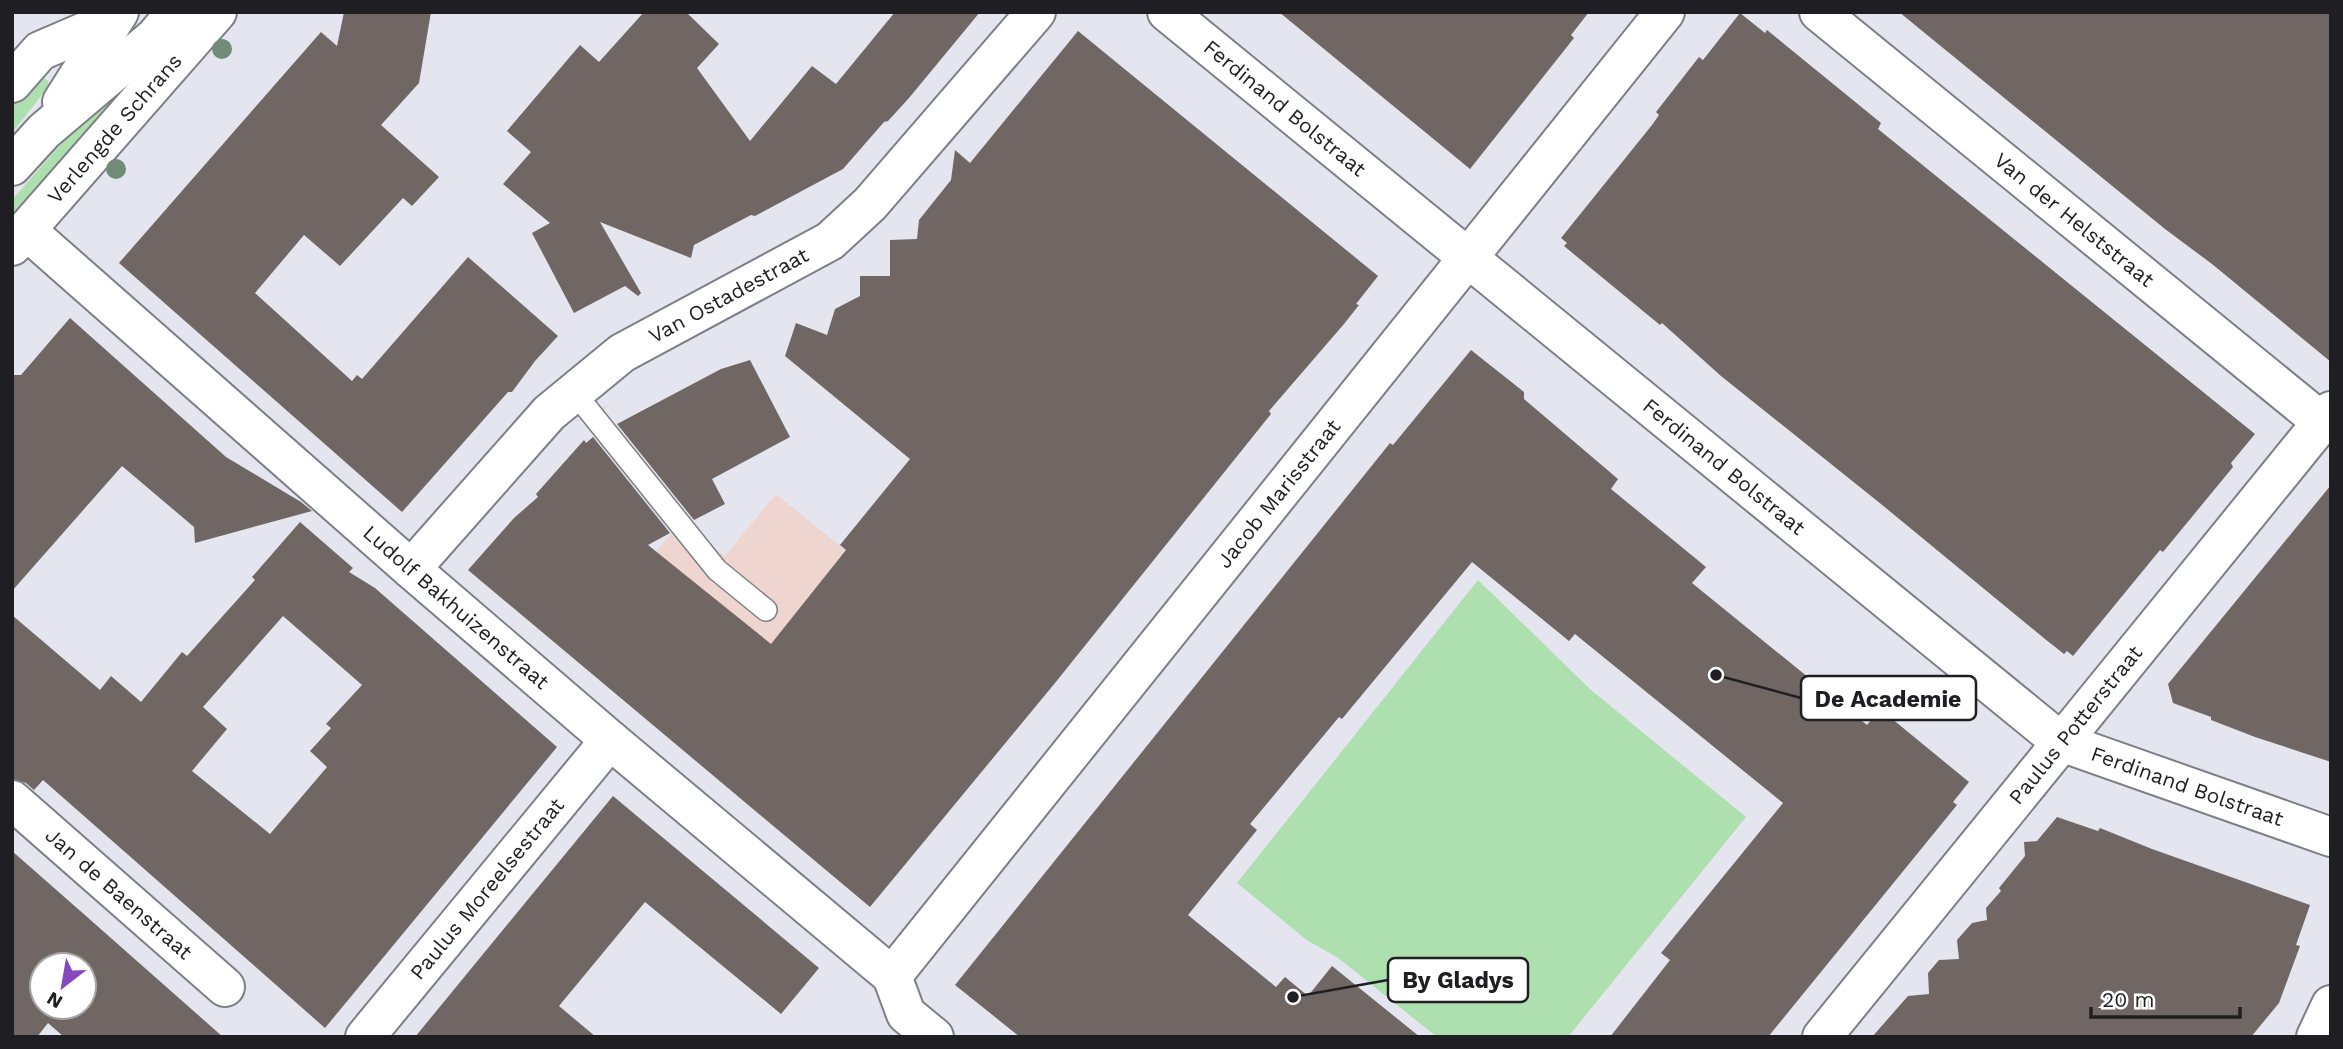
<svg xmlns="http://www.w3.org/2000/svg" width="2343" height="1049" font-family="'Work Sans',sans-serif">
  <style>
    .industrial { fill: #efd5d0 }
    .green { fill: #aedfae }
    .building { fill: #706764; fill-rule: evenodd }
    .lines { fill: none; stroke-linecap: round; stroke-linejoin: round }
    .service-casing { stroke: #7d7f87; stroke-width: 24 }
    .minor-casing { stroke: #7d7f87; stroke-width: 42 }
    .tertiary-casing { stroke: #7d7f87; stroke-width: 42 }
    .service { stroke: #fff; stroke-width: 21 }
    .minor { stroke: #fff; stroke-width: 38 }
    .tertiary { stroke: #fff; stroke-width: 38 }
    .tree { fill: #708c78 }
    .labels { text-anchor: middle; stroke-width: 7; stroke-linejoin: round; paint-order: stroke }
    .street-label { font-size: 21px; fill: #1f1f23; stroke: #fff }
    .leader { fill: none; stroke: #1f1f23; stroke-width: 2.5 }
    .callout-dot { fill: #1f1f23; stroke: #fff; stroke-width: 2.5 }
    .callout { fill: #fff; stroke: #1f1f23; stroke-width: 2.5 }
    .callout-label { font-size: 23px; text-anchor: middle; font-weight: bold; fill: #1f1f23 }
  </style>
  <rect width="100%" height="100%" fill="#e4e5ee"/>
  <path class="industrial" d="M 608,405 L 604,412 L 606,419 L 692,530 L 725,556 L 776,494 L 882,580 L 781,705 L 632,579 L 674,530 L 590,425 L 584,421 L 576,421 Z"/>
  <path class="green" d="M 141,67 L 148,73 L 12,229 L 12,200 L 61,144 Z
    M 40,75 L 48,81 L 49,86 L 12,133 L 12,103 L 34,78 Z
    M 1478,580 L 1591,690 L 1746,817 L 1568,1037 L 1437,1037 L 1337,957 L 1308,941 L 1237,883 Z"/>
  <path class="building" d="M 344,12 L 431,12 L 419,83 L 381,125 L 439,177 L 412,206 L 403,198 L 340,266 L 304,235 L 255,293 L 352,381 L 357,375 L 362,379 L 468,257 L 558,336 L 535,361 L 512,392 L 508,392 L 402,512 L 119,263 L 321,32 L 337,46 Z
    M 644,12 L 686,12 L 719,44 L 697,68 L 750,141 L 812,66 L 836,84 L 895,12 L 980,12 L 909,98 L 888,121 L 884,122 L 843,169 L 755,216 L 751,215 L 694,245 L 691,258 L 600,222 L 641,293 L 638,296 L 625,286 L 574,313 L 532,233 L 550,223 L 503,184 L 531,152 L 507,131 L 580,45 L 599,62 Z
    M 1279,12 L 1589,12 L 1571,35 L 1574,38 L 1470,169 Z
    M 1899,12 L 2331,12 L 2331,362 L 2212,264 L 2165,229 Z
    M 1740,13 L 1765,33 L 1767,30 L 1881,123 L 1878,129 L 2255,434 L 2231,463 L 2233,467 L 2163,552 L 2160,550 L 2073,656 L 2067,651 L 2064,654 L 2045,639 L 1881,504 L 1721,376 L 1662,323 L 1660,325 L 1564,246 L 1567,243 L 1561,238 L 1652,125 L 1659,115 L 1656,112 L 1699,57 L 1703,60 Z
    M 1078,31 L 1378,276 L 1356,304 L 1359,305 L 1344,324 L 1269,411 L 1271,414 L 1055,683 L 870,907 L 468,570 L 514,518 L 538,497 L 536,494 L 584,440 L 586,443 L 593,437 L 670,533 L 648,545 L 771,644 L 846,550 L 840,545 L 910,459 L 785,356 L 796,323 L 827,335 L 835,309 L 860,296 L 860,276 L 890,276 L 890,240 L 917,239 L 919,220 L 951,180 L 955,150 L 970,163 Z
    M 70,318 L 226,457 L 301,502 L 312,511 L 195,543 L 194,527 L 122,466 L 12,591 L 12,375 L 21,375 Z
    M 1471,350 L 1524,392 L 1524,399 L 1618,479 L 1611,489 L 1706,567 L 1692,583 L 1867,725 L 1880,709 L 1969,782 L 1953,802 L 1957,805 L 1768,1037 L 1610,1037 L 1670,960 L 1661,953 L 1783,803 L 1575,634 L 1569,641 L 1472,562 L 1342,719 L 1339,717 L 1250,824 L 1257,830 L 1188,915 L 1276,987 L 1285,977 L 1308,996 L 1332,966 L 1420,1037 L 1020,1037 L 955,985 L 1390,443 L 1393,445 Z
    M 750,360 L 790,437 L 712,479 L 725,504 L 694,520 L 617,424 L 721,369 Z
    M 2331,485 L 2331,762 L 2255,737 L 2211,720 L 2211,717 L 2173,703 L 2168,684 Z
    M 300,522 L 353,568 L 349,572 L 375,588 L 557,747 L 325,1028 L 43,780 L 34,790 L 26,783 L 12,779 L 12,615 L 100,690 L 111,676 L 141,702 L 182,652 L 187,656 L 255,580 L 252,577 ZM 283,616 L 362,685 L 326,724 L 331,728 L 310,751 L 327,767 L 270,834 L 192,771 L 227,729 L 203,707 Z
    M 613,796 L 819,968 L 781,1014 L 645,902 L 559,1006 L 596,1037 L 415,1037 Z
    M 2057,817 L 2098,831 L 2100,828 L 2152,849 L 2310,905 L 2296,945 L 2300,946 L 2279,1003 L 2251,1037 L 1872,1037 L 1908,996 L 1929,994 L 1928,973 L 1939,960 L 1959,959 L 1957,940 L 1972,923 L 1987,920 L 1986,908 L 2001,891 L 1999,888 L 2025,856 L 2024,842 L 2037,841 Z
    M 12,851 L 86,916 L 223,1037 L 64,1037 L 48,1023 L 37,1037 L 12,1037 ZM 42,965 L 84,965 L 84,1007 L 42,1007 Z"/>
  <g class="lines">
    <g class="service-casing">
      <path id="service" d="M 574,392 L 717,570 L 766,610"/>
    </g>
    <g class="minor-casing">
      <g id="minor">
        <path id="s1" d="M 1819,12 L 2322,422 L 2331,425"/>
        <path d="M 12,83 L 40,51 L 112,20"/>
        <path id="s2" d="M 26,230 L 411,569 L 610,740 L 892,976 L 906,1014 L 934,1037"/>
        <path id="s3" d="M 12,246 L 217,12"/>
        <path id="s4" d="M 411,569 L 549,413 L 622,353 L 830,241 L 870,204 L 1036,12"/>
        <path id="s5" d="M 12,800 L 225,987"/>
        <path id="s6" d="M 892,976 L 1665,12"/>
        <path id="s7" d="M 365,1037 L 610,740"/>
        <path id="s8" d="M 1822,1037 L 2331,411"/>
        <path d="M 2316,1037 L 2331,1005"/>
      </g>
    </g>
    <g class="tertiary-casing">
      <g id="tertiary">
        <path id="s9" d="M 1167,12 L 2061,742 L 2331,837"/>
        <path d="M 62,102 L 119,12"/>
        <path d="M 12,166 L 44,131 L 155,37 L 176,12"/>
      </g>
    </g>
    <use href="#service" class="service"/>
    <use href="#minor" class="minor"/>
    <use href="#tertiary" class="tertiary"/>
  </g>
  <g class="tree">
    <circle cx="222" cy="49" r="10"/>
    <circle cx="116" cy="169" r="10"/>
  </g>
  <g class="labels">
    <g class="street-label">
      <text dy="7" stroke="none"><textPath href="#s9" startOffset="152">Ferdinand Bolstraat</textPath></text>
      <text dy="7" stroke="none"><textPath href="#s3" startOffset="156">Verlengde Schrans</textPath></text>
      <text dy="7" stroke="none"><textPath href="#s1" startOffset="329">Van der Helststraat</textPath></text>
      <text dy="7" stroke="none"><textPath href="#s4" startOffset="424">Van Ostadestraat</textPath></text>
      <text dy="7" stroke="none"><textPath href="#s9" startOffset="719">Ferdinand Bolstraat</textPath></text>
      <text dy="7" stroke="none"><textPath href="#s6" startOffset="618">Jacob Marisstraat</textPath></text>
      <text dy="7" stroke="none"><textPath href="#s2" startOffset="572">Ludolf Bakhuizenstraat</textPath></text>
      <text dy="7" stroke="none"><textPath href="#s8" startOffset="402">Paulus Potterstraat</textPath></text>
      <text dy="7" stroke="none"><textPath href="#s9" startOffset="1288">Ferdinand Bolstraat</textPath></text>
      <text dy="7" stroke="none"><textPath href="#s7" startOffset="192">Paulus Moreelsestraat</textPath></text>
      <text dy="7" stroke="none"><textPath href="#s5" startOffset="142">Jan de Baenstraat</textPath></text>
    </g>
  </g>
  <path class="leader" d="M1716 675L1801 698M1293 997L1388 980"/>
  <g class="callout-dot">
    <circle cx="1716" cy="675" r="7"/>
    <circle cx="1293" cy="997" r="7"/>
  </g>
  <g class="callout">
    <rect x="1801" y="676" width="175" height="44" rx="7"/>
    <rect x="1388" y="958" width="140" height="44" rx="7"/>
  </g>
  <g class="callout-label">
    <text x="1888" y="707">De Academie</text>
    <text x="1458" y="988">By Gladys</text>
  </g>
  <rect width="2343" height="1049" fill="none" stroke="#1f1f23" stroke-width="28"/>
  <g transform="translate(63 986) rotate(211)"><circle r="33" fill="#ffffff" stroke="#a5a5a7" stroke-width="2"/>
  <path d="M0-5L12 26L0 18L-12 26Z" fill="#8848bd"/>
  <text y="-10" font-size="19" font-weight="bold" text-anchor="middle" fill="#1f1f23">N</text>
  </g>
  <path d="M2091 1007v10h149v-10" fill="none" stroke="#1f1f23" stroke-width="3.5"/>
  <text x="2102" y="1007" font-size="21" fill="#1f1f23" stroke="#ffffff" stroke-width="5" paint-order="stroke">20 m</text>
</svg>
